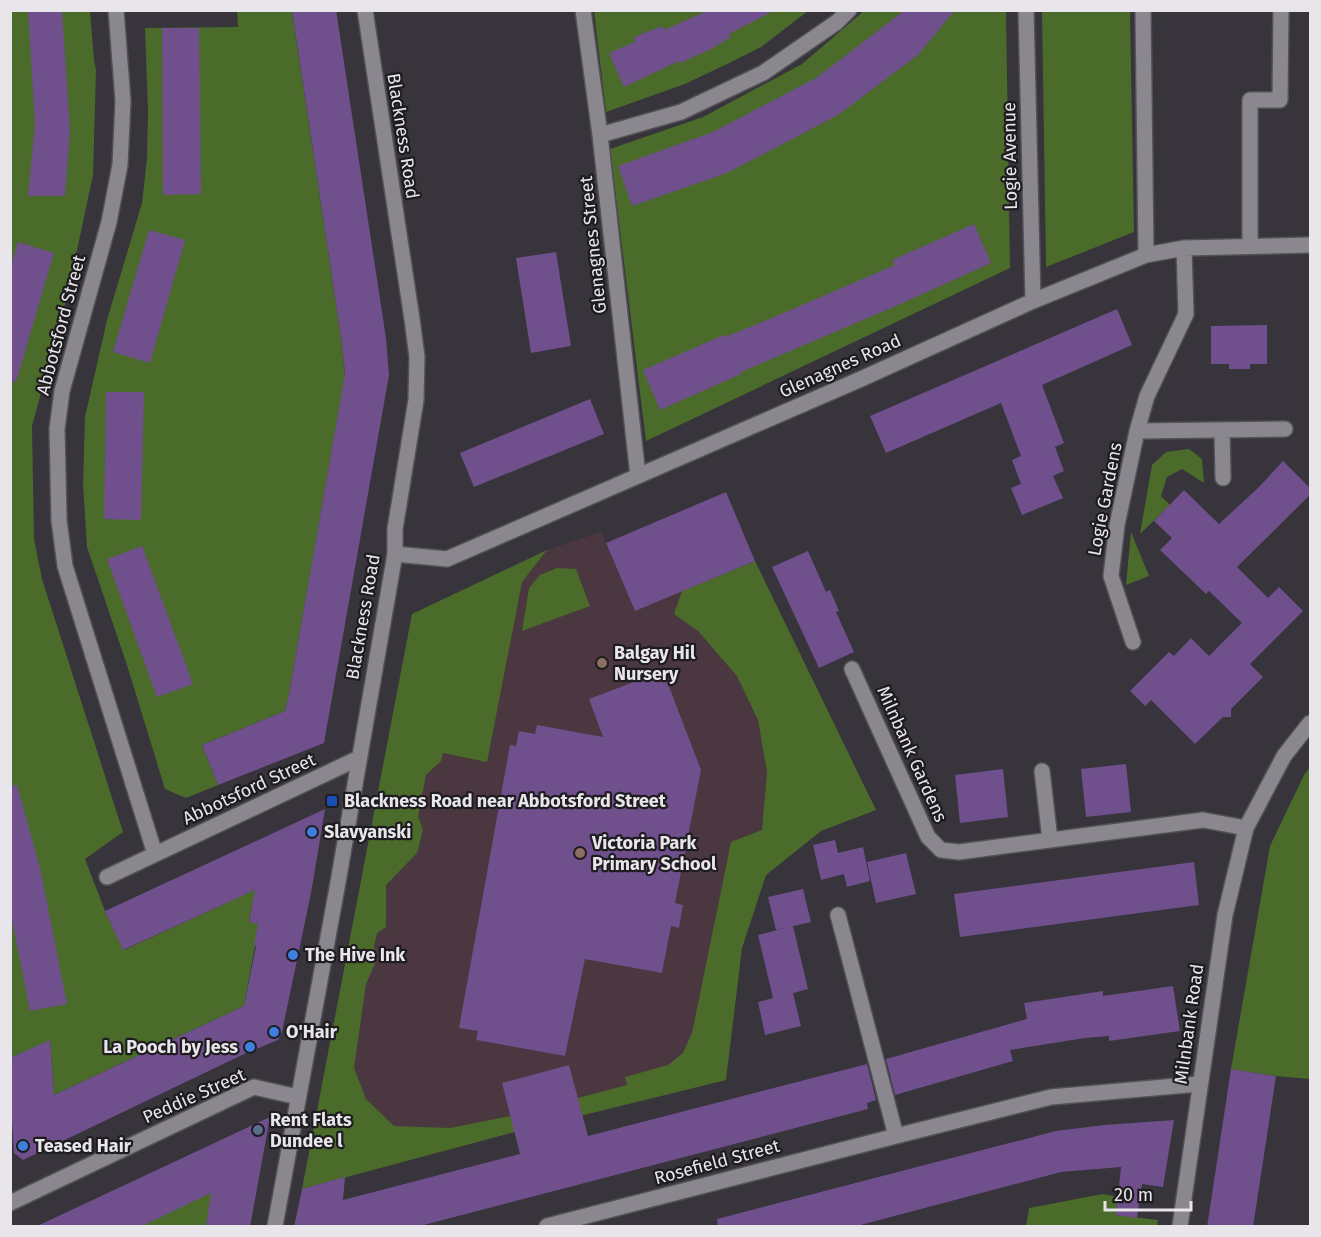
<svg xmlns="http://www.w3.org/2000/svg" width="1321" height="1237" font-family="'Fira Sans',sans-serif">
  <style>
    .education { fill: #4a373f }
    .green { fill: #4a6b2a }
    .building { fill: #6f4f8c }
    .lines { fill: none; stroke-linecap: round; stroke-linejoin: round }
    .street-casing { stroke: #535156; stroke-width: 18 }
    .secondary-casing { stroke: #535156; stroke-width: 18 }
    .street { stroke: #8a878f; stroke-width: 15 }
    .secondary { stroke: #8a878f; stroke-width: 15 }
    .education-dot { fill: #8d6e63; stroke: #1e1c1f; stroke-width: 2 }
    .transit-dot { fill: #1a4fb4; stroke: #1e1c1f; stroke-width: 2 }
    .shop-dot { fill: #3f7fe0; stroke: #1e1c1f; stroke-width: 2 }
    .service-dot { fill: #5c6f8a; stroke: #1e1c1f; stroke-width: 2 }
    .labels { text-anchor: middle; stroke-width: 4.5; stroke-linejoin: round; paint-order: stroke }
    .street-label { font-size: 18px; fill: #e8e6eb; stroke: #1e1c1f }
    .poi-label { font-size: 18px; font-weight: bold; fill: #e8e6eb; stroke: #1e1c1f; text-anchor: start }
  </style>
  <rect width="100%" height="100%" fill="#37343b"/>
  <path class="education" d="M 601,532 L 635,611 L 755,561 L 876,810 L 821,831 L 766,875 L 742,948 L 726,1080 L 515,1132 L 302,1189 L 412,614 L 547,550 Z"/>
  <path class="green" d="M 10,11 L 90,11 L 94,61 L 96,70 L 93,175 L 67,297 L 32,426 L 34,539 L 42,579 L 123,832 L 85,859 L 105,911 L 124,950 L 224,904 L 206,864 L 269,875 L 253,901 L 249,921 L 259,924 L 244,1006 L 54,1095 L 50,1041 L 10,1058 Z
    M 237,11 L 292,11 L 342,344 L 345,376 L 289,694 L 285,711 L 202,745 L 218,785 L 186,798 L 165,789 L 127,665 L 87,547 L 83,484 L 85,417 L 107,320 L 142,203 L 147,158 L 148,111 L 145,28 L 238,27 Z
    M 594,11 L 808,11 L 761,47 L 727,64 L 685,84 L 606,112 Z
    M 864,11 L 1006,11 L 1010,268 L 646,441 L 610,149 L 703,117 L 802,64 Z
    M 1042,11 L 1130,11 L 1134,232 L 1046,267 Z
    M 1189,449 L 1202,459 L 1204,483 L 1182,469 L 1167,477 L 1161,496 L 1170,505 L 1140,534 L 1152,465 L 1166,452 Z
    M 1131,532 L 1149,576 L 1126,585 Z
    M 547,550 L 522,582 L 512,634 L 487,762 L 443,753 L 441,761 L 426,775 L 418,816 L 423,830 L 417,853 L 386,885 L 386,927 L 377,933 L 374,946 L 377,959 L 366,984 L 354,1068 L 366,1099 L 394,1126 L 450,1128 L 510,1116 L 627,1085 L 625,1077 L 668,1065 L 683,1053 L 692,1033 L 731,842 L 762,830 L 767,772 L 758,720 L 737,676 L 698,631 L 674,614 L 682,591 L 755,561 L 876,810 L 821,831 L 766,875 L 742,948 L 726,1080 L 515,1132 L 302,1189 L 412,614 Z
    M 557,568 L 576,569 L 590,606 L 522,631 L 529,588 L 540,575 Z
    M 1310,767 L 1310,1073 L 1309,1079 L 1276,1076 L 1231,1069 L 1270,846 L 1304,775 Z
    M 230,1183 L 226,1207 L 208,1214 L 206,1226 L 140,1226 Z
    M 1103,1194 L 1118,1197 L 1116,1215 L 1158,1220 L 1157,1226 L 1026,1226 L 1029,1208 Z"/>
  <path class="building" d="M 28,10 L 62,10 L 70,131 L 65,196 L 28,196 L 35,124 Z
    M 292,10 L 336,10 L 386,338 L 389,375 L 324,743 L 218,785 L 202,745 L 285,711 L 289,694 L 345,374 L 342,344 Z
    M 709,10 L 775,10 L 729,34 L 731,37 L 711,49 L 680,63 L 679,61 L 624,87 L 609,53 L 635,42 L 634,37 L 662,26 L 664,30 Z
    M 905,10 L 955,10 L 919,54 L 838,115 L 727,173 L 632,206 L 618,166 L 713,132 L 816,78 Z
    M 162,28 L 199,28 L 201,194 L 163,195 Z
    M 974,224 L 991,263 L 896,306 L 741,372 L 741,374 L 660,410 L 643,370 L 724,335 L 725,337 L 772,318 L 895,265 L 892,260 Z
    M 149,230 L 185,240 L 150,363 L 113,352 Z
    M 18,242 L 54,253 L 16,382 L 10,381 L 10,269 Z
    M 556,252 L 571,346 L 531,353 L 516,258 Z
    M 1117,309 L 1132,345 L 1042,385 L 1064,443 L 1055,447 L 1064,471 L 1053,476 L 1063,498 L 1022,515 L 1011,488 L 1021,484 L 1012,460 L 1021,456 L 1001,403 L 886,453 L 870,416 Z
    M 1267,325 L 1267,364 L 1250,364 L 1250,369 L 1229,369 L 1229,364 L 1211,364 L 1211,326 Z
    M 106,392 L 144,392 L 141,520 L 104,519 Z
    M 590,399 L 604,434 L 474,487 L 460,453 Z
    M 1283,461 L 1311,489 L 1311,494 L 1237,567 L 1268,598 L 1279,587 L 1303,611 L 1250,664 L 1263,677 L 1231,709 L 1231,717 L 1223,717 L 1195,744 L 1151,700 L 1145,706 L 1130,691 L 1169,652 L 1174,656 L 1191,638 L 1209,656 L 1242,623 L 1209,591 L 1206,594 L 1160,550 L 1172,538 L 1154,521 L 1184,490 L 1219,524 L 1258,488 Z
    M 726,492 L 755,561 L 635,611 L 606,543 Z
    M 142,546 L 193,684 L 157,697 L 107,559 Z
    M 808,551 L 826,592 L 830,590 L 839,611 L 836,612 L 854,652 L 819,668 L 772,567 Z
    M 663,671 L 701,770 L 675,903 L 683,905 L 679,928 L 671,926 L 662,973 L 585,959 L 565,1056 L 476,1040 L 478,1031 L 459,1028 L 510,745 L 516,746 L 519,731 L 535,734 L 537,725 L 603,737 L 589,699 Z
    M 1126,764 L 1131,812 L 1086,817 L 1081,769 Z
    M 1003,769 L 1008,817 L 960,823 L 955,775 Z
    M 17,785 L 40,868 L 67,1004 L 30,1011 L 10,910 L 10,786 Z
    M 325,809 L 311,893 L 282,1032 L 278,1040 L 242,1055 L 23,1160 L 14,1153 L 10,1092 L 10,1058 L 50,1040 L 54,1095 L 244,1006 L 256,946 L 254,946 L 258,924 L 249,922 L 255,890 L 123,950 L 105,911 Z
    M 835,840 L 838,853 L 863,847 L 870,881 L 847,887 L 844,874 L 821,880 L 813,845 Z
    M 906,853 L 916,894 L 876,903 L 867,862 Z
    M 1194,862 L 1199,905 L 960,937 L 954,894 Z
    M 803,889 L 811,922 L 776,930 L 768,897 Z
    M 793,926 L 808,989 L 790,994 L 793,993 L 801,1026 L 765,1035 L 758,1002 L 773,998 L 758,935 Z
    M 1173,986 L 1180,1031 L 1109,1041 L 1109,1036 L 1085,1038 L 1010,1050 L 1013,1061 L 895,1095 L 886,1059 L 1027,1019 L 1024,1003 L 1103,991 L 1103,996 Z
    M 867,1064 L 876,1100 L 867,1103 L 868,1109 L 416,1227 L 294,1227 L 302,1189 L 345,1177 L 343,1200 L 520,1154 L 502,1083 L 569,1065 L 588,1136 Z
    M 1231,1069 L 1276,1076 L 1266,1142 L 1253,1227 L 1207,1227 Z
    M 270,1117 L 250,1227 L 206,1227 L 211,1193 L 140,1227 L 35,1227 Z
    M 1174,1120 L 1163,1187 L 1142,1184 L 1137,1218 L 1116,1215 L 1121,1167 L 1061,1172 L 853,1227 L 718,1227 L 717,1219 L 1056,1131 L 1104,1125 Z"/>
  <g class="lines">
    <g class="street-casing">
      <path id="street" d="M 116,10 L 123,101 L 120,165 L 109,222 L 62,391 L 57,429 L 59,520 L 65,566 L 155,854
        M 583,10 L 600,135 L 638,476
        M 1026,10 L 1033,301
        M 1143,10 L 1146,255
        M 600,135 L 681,112 L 763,73 L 837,22 L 849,10
        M 1250,246 L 1250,100 L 1280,100 L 1281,10
        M 1222,430 L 1223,478
        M 1137,431 L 1285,429
        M 395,554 L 447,559 L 861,379 L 1033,301 L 1146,255 L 1184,248 L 1310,245
        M 1133,642 L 1111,576 L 1117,525 L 1137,431 L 1147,396 L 1186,314 L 1184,248
        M 852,669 L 928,837 L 941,850 L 959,852 L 1203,820 L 1246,828
        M 1042,771 L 1050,840
        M 107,877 L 359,758
        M 838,915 L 896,1136
        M 10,1203 L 254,1087 L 298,1097
        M 547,1226 L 896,1136 L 1051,1097 L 1199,1084"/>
    </g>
    <g class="secondary-casing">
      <path id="secondary" d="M 275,1226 L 337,888 L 395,554 L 395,529 L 416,400 L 417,357 L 412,319 L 365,10
        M 1180,1226 L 1225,915 L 1246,828 L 1284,756 L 1310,723"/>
    </g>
    <use href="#street" class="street"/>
    <use href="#secondary" class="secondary"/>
  </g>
  <g class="education-dot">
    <circle cx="602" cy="663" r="6"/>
    <circle cx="580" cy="853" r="6"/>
  </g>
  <rect class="transit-dot" x="326" y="795" width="12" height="12" rx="3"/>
  <g class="shop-dot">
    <circle cx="312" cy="832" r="6"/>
    <circle cx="293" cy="955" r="6"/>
    <circle cx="274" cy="1032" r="6"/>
    <circle cx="250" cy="1047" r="6"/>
    <circle cx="23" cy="1146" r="6"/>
  </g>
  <circle class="service-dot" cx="258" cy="1130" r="6"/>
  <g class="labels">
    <g class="street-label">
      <text transform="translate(403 136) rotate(81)" y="6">Blackness Road</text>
      <text transform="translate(1010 156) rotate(-91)" y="6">Logie Avenue</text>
      <text transform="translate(593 245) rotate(-96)" y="6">Glenagnes Street</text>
      <text transform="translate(61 325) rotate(-75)" y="6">Abbotsford Street</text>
      <text transform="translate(840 366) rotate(-24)" y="6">Glenagnes Road</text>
      <text transform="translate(1105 499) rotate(-79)" y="6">Logie Gardens</text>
      <text transform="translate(363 617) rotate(-80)" y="6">Blackness Road</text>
      <text transform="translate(912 754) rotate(66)" y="6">Milnbank Gardens</text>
      <text transform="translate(249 789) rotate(-25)" y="6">Abbotsford Street</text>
      <text transform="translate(1189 1024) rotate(-82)" y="6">Milnbank Road</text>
      <text transform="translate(194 1096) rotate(-24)" y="6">Peddie Street</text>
      <text transform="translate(717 1162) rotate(-15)" y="6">Rosefield Street</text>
    </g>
    <g class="poi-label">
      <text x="614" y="659">Balgay Hil<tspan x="614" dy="21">Nursery</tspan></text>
      <text x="344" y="807">Blackness Road near Abbotsford Street</text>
      <text x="324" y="838">Slavyanski</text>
      <text x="592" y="849">Victoria Park<tspan x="592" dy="21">Primary School</tspan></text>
      <text x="305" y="961">The Hive Ink</text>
      <text x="286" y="1038">O'Hair</text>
      <text x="238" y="1053" text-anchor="end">La Pooch by Jess</text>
      <text x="270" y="1126">Rent Flats<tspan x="270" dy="21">Dundee l</tspan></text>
      <text x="35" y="1152">Teased Hair</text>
    </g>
  </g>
  <rect width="1321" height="1237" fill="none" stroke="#e8e6eb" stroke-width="24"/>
  <path d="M1105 1201v9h86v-9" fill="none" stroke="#e8e6eb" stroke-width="3"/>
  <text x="1114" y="1201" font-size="18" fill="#e8e6eb" stroke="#1e1c1f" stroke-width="4.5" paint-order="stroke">20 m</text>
</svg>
